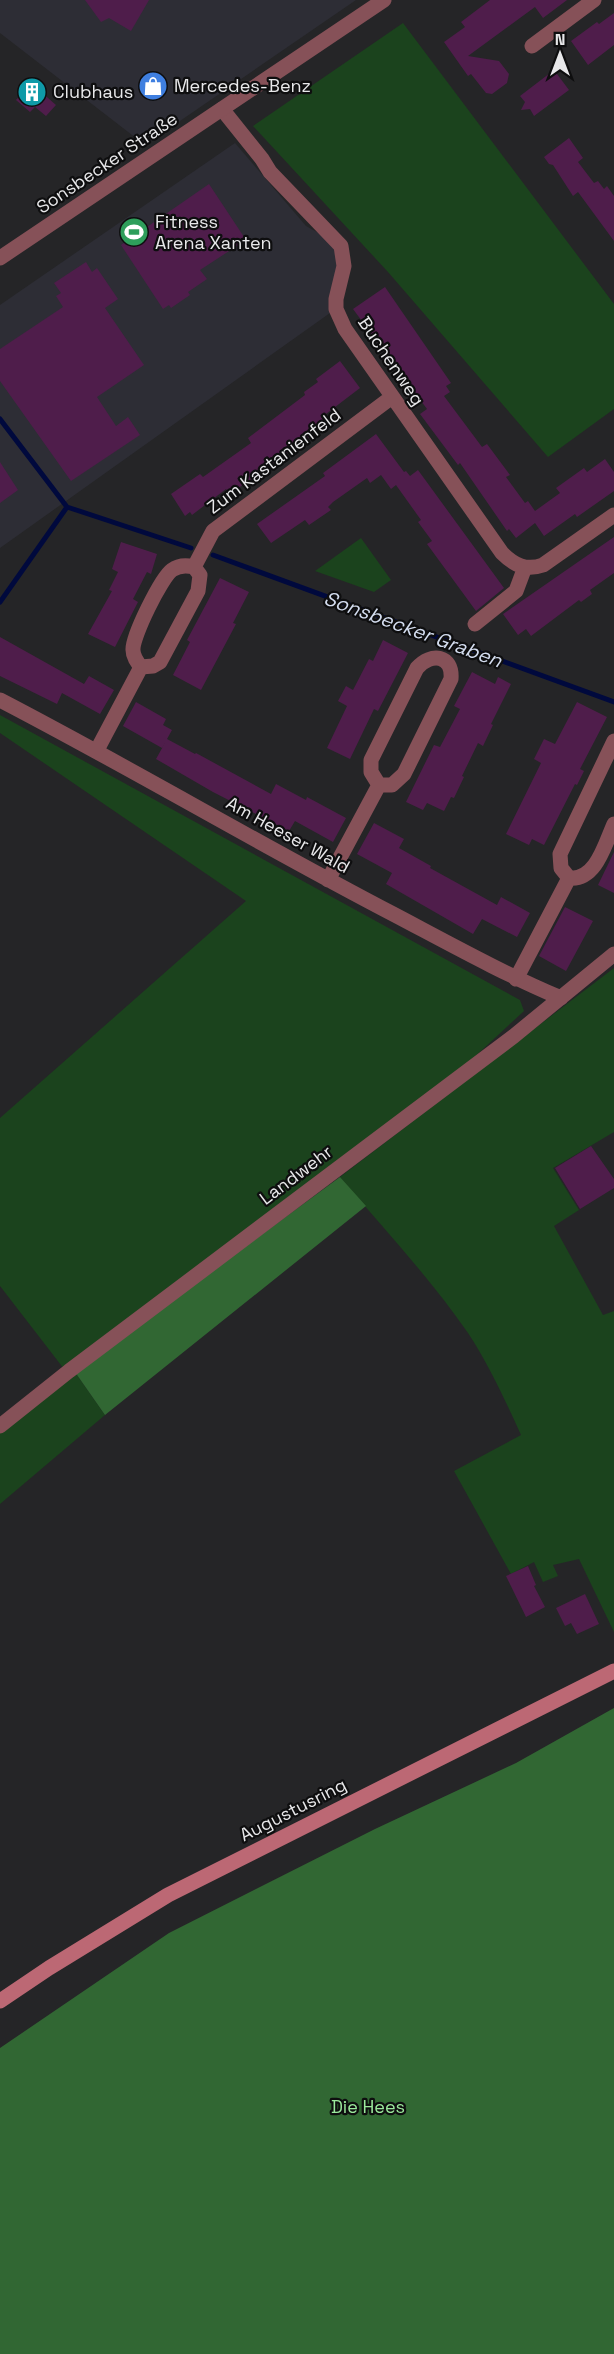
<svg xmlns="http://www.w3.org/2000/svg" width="614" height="2354" font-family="'Space Grotesk',sans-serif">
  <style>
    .built { fill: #2d2d35 }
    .green { fill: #1b431d }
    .forest { fill: #316733 }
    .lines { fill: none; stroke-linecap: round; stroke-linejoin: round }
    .stream { stroke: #00093d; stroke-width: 5 }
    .building { fill: #4f1d4b }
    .minor { stroke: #865158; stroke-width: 15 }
    .tertiary { stroke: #865158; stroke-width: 15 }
    .secondary { stroke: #bc6874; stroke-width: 15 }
    .labels { text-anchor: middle; stroke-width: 4.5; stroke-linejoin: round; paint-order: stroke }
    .poi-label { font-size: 18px; fill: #e8e8ea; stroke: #0e0e0f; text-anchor: start }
    .street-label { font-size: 18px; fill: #e8e8ea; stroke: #0e0e0f }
    .park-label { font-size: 18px; fill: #9be99c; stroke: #0e0e0f }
    .water-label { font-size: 20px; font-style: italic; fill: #d3dcee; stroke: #0e0e0f }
  </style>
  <rect width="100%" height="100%" fill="#252527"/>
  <path class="built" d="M 0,0 L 356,0 L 145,145 L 0,33 Z
    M 235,143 L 306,226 L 324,236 L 333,246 L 338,261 L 330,313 L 0,548 L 0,305 Z"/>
  <path class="green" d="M 403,23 L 614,304 L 614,409 L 548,457 L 388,272 L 253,126 Z
    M 361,538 L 391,580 L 374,592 L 315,571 Z
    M 0,715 L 520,1000 L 524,1011 L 469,1062 L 64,1369 L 0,1286 L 0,1118 L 246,901 L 0,733 Z
    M 614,968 L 614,1132 L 553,1168 L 579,1210 L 554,1226 L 603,1315 L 614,1311 L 614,1632 L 579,1559 L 553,1565 L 558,1576 L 543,1582 L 534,1562 L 511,1574 L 454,1471 L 521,1435 C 505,1400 489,1365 468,1333 C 430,1278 383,1228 340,1177 Z
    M 75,1372 L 105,1415 L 0,1504 L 0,1430 Z"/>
  <path class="forest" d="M 340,1177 L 366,1206 L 105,1415 L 75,1372 Z
    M 614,1708 L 614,2354 L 0,2354 L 0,2048 L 169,1933 L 375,1829 L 516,1763 Z"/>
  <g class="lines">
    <path class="stream" d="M 0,419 L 67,507
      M 213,555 L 614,702
      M 0,602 L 67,507 L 191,548"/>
  </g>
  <path class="building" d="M 85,0 L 149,0 L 131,31 L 109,18 L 101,22 Z
    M 490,0 L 567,0 L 543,18 L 535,7 L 468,56 L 499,61 L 509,74 L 507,83 L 492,94 L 486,93 L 471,74 L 468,76 L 444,42 L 465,27 L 461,22 Z
    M 614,13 L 614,45 L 588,65 L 571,41 L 597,22 L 599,24 Z
    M 554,70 L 569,90 L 534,116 L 530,109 L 521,110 L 525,102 L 520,96 Z
    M 31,83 L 56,105 L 46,116 L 35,107 L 30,112 L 16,100 Z
    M 569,138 L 583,158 L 578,162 L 594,183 L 598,181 L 604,189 L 607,186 L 614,196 L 614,241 L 578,192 L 573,196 L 553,165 L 549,164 L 544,157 Z
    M 209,184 L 246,240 L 200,270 L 207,279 L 188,292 L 190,295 L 171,308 L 169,305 L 163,309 L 121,245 Z
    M 86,262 L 92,272 L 97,268 L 118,299 L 105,308 L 144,365 L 97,397 L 116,426 L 128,417 L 140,435 L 71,481 L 0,381 L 0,349 L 63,307 L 56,296 L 61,293 L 54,283 Z
    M 385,287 L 451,383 L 446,386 L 450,392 L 444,396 L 482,447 L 487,444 L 510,475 L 506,477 L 525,503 L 528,501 L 535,511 L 560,493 L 556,488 L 584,468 L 587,472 L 605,459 L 614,472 L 614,491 L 577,517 L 575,514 L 544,536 L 535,523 L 516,538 L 509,529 L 507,531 L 460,463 L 458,465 L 420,414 L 427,409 L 353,309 Z
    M 340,361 L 360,388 L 322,417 L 327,424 L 230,494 L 226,489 L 192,515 L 190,512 L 185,516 L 171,494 L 200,474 L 203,477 L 251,443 L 248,438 L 305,395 L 304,392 L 318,382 L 316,379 Z
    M 376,434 L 404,472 L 406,471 L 410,476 L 418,470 L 504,588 L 476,611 L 427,544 L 432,541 L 418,522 L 421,520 L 396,485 L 391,489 L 381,475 L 370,483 L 367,478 L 333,502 L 328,507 L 331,510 L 309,525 L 305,520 L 271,543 L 257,524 L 325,476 L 323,473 Z
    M 0,462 L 18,490 L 0,503 Z
    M 614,537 L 614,573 L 590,590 L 592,594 L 581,602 L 579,600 L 531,636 L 526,629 L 518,635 L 503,614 Z
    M 121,542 L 157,554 L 151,574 L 147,572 L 133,599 L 138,602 L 115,647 L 88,634 L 112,591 L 109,590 L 118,572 L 112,569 Z
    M 220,578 L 249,592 L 233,623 L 236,624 L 201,690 L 173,675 L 190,642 L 187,640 Z
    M 0,637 L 84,684 L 89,676 L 114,690 L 100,714 L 62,693 L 57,704 L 0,676 Z
    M 383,640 L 408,653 L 378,711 L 374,709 L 350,759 L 327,748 L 347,706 L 338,701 L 346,686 L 353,690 L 369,659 L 373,661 Z
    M 472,672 L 495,684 L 498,677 L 511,684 L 491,724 L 493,725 L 483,746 L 478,743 L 462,776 L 464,777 L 454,798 L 451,797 L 444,811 L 427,803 L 423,810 L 406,802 L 434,745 L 440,747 L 460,709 L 454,706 Z
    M 136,702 L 166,719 L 163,725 L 172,730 L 167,739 L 195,754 L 196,753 L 271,794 L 276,784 L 306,800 L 307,797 L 346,818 L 333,842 L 295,821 L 289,831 L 213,792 L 156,759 L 166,741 L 162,748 L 123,726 Z
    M 577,702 L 607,717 L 580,769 L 584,771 L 577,785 L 575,784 L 544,845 L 532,839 L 529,845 L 506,834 L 541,763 L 534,759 L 544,739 L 555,744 Z
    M 374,823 L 404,839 L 399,848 L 431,866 L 430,868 L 497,905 L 501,897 L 530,913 L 517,937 L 482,919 L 473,934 L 386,884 L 392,873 L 357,854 Z
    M 614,852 L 614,893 L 598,885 Z
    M 565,907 L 593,921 L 566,971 L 539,956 Z
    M 591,1146 L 614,1179 L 614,1188 L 580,1209 L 555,1168 Z
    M 528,1566 L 536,1585 L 534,1586 L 545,1607 L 526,1617 L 506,1576 Z
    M 585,1594 L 599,1624 L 577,1634 L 571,1623 L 565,1626 L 556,1608 Z"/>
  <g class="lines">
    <path class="minor" d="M 532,46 L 594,0
      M 222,109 L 262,159 L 270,172 L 341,246 L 344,266 L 336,299 L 336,309 L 345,329 L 502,553 C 514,565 526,571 543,565 L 614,515
      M 475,624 L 516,591 L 525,567
      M 141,667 C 137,662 133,657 133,650 C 132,637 161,578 172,570 C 179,565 186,565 194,567
      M 0,700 C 133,769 262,846 395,915 C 450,944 504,974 561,998
      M 614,741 L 560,854 L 561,868 L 569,878 C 596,881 605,844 614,824
      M 97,750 L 141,667 L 153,666 L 160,662 L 198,591 L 200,575 L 194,567 L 213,531 L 392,397
      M 328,880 L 379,785 L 392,785 L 404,774 L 451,679 C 453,655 431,652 417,668 L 371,760 L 371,772 L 379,785
      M 516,979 L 569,878
      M 0,1426 L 69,1371 L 514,1036 L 614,954"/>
    <path class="tertiary" d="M 0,258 L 384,0"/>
    <path class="secondary" d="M 0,2001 L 49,1968 L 168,1895 L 614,1671"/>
  </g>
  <defs>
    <g id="shop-disc" transform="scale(1.5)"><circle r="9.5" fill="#3f7fe0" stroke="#0e0e0f"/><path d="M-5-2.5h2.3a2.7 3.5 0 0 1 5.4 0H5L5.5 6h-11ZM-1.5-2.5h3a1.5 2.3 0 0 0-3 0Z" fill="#fff"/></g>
    <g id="building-disc" transform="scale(1.5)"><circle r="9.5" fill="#0f9aa8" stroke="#0e0e0f"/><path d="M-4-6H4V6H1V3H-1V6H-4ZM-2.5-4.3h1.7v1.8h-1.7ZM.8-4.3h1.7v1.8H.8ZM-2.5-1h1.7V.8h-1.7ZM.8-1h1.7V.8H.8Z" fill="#fff"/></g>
    <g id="stadium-disc" transform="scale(1.5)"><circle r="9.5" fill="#2e9e5b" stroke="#0e0e0f"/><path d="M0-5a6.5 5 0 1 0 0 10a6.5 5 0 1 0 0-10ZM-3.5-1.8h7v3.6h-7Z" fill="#fff"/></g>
  </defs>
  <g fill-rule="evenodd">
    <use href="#shop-disc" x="153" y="86"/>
    <use href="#building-disc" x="32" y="92"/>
    <use href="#stadium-disc" x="134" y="232"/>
  </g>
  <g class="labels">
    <g class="poi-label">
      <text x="174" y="92">Mercedes-Benz</text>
      <text x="53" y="98">Clubhaus</text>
      <text x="155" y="228">Fitness<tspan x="155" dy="21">Arena Xanten</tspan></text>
    </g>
    <g class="street-label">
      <text transform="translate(107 163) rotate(-34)" y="6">Sonsbecker Straße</text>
      <text transform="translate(391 361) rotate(56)" y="6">Buchenweg</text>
      <text transform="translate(274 461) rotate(-37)" y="6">Zum Kastanienfeld</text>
      <text transform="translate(288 835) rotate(29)" y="6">Am Heeser Wald</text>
      <text transform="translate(296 1175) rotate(-37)" y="6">Landwehr</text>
      <text transform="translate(293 1810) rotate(-27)" y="6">Augustusring</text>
    </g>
    <g class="park-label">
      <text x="368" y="2113">Die Hees</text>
    </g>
    <g class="water-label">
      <text transform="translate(413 629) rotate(20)" y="7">Sonsbecker Graben</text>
    </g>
  </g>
  <g transform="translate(560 54)" stroke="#0e0e0f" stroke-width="4.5" paint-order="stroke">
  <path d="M0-4.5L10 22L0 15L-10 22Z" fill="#e8e8ea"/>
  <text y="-9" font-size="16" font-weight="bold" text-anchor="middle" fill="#e8e8ea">N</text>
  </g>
</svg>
